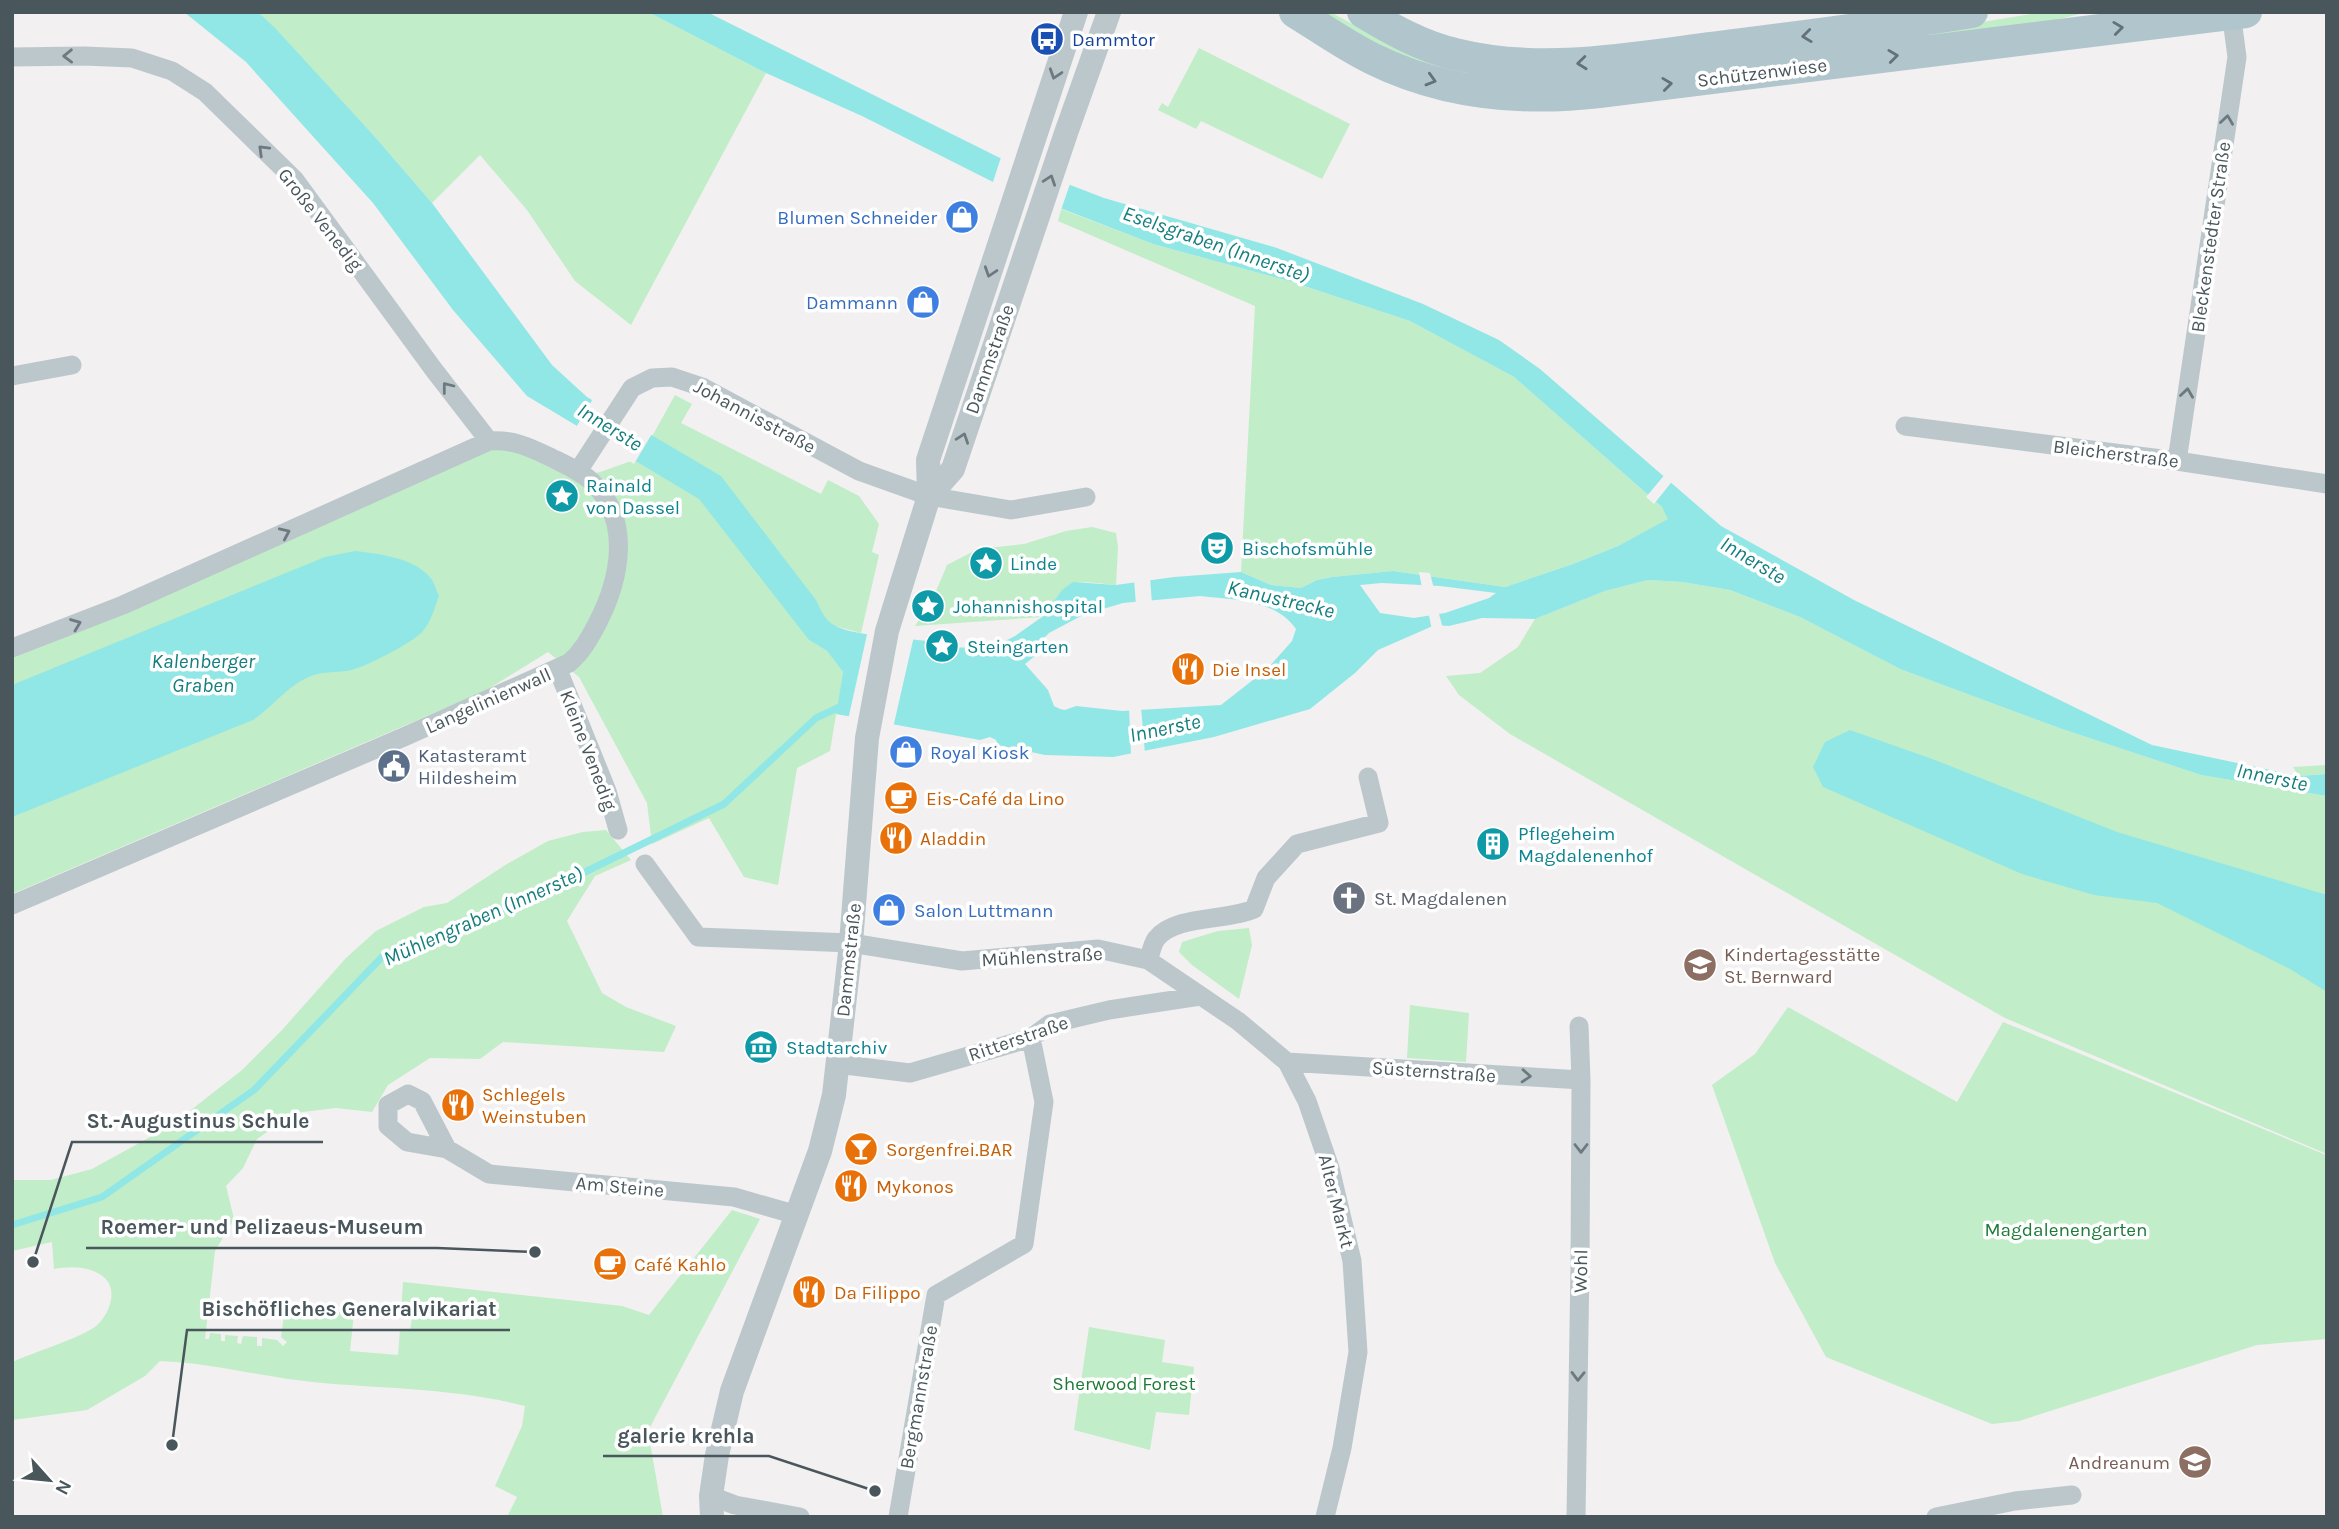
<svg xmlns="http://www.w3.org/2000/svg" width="2339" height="1529" font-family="Karla,sans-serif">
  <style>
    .green { fill: #c1edc8 }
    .water { fill: #91e7e6; fill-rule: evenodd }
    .pier { fill: #f2f0f0 }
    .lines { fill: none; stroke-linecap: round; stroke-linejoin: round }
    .stream { stroke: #91e7e6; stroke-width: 7 }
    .minor { stroke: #bcc7cc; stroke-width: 19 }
    .tertiary { stroke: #bcc7cc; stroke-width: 24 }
    .primary { stroke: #b1c5cd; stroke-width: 32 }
    .oneway { stroke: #637278 }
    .oneway2 { stroke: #6c797e }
    .labels { text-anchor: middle; stroke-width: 7; stroke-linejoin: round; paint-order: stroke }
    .transit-label { font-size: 19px; fill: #164399; stroke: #fff; text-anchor: start }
    .street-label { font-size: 19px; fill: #49575c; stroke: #fff }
    .shop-label { font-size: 19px; fill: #366cbe; stroke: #fff; text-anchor: end }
    .culture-label { font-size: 19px; fill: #0d838f; stroke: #fff; text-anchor: start }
    .food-label { font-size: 19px; fill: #c56008; stroke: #fff; text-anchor: start }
    .service-label { font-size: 19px; fill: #4e5e75; stroke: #fff; text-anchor: start }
    .worship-label { font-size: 19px; fill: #5b616d; stroke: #fff; text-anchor: start }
    .education-label { font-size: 19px; fill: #785e54; stroke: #fff; text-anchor: start }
    .park-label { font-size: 19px; fill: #1d7a37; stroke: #fff }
    .water-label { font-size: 21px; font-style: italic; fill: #147e7e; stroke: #fff }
    .leader { fill: none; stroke: #49575c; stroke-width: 2.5 }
    .callout-dot { fill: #49575c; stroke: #fff; stroke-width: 2.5 }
    .callout-label { font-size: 21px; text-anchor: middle; font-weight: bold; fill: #49575c; stroke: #fff; stroke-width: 7; stroke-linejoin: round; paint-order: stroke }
  </style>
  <rect width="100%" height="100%" fill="#f2f0f0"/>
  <path class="green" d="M 258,12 L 648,12 L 766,73 L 631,325 L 575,281 L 527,210 L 480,155 L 432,203 L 376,138 Z
    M 1317,12 L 1330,12 L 1407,53 L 1461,70 L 1892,37 L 2043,12 L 2087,12 L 2028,27 L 1517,84 L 1460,76 L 1404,60 Z
    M 1199,48 L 1350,124 L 1322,179 L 1201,121 L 1196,129 L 1158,110 L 1162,103 L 1168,107 Z
    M 1061,209 L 1153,244 L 1292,282 L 1410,321 L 1514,377 L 1662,507 L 1669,519 L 1618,546 L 1573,564 L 1505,587 L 1393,571 L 1332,577 L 1317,580 L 1301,588 L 1271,585 L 1241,572 L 1255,306 L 1058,221 Z
    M 675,395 L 692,404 L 681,423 L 821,494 L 828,480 L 859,496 L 879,524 L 872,552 L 879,555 L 861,633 L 835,626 L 828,621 L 809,640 L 827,651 L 843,672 L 830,751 L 797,768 L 778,885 L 744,877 L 709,818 L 652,844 L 647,803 L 579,677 L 548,652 L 485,691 L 12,894 L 12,652 L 489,444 L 515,449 L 575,478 L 600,472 L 640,458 Z
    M 1092,527 L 1116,533 L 1118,547 L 1116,585 C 1068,580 1071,577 1042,617 L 915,626 L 934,596 L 947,565 L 978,549 L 1024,544 L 1066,531 Z
    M 1648,580 L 1682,582 L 1730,590 L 1800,617 L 1900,669 L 2062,729 L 2201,775 L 2327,796 L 2327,1154 L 2005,1018 L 1510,734 L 1459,695 L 1446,676 L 1480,673 L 1518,647 L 1535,619 L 1605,591 Z
    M 2327,765 L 2327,774 L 2299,776 L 2293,767 Z
    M 606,830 L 631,860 L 595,876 L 567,921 L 602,993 L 626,1007 L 676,1026 L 664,1052 L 503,1042 L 480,1059 L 430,1058 L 388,1085 L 372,1112 L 336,1108 L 294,1113 L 257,1139 L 243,1168 L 226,1186 L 234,1219 L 215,1251 L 205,1339 L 209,1339 L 210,1333 L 221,1334 L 221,1341 L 225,1341 L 225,1335 L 238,1336 L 237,1343 L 241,1344 L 243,1336 L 257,1337 L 257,1346 L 262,1346 L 262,1338 L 277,1340 L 283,1346 L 287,1342 L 281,1337 L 285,1308 L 354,1313 L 350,1351 L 398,1355 L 400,1330 L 410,1331 L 412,1318 L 401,1314 L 403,1282 L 622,1306 L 649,1315 L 732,1210 L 760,1219 L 648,1431 L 663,1517 L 507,1517 L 517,1497 L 495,1486 L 522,1426 L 525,1406 C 456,1388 384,1389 313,1382 C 262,1377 212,1363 160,1361 L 145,1376 L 87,1410 L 12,1420 L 12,1362 C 30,1354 85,1336 96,1326 C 110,1314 120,1287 101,1275 C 88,1266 69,1266 54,1269 L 52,1242 L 12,1251 L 12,1180 L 51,1180 L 92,1169 L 172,1125 L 242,1070 L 282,1030 L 346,958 L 376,931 L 424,907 L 447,903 L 507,864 L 548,841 L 583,832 Z
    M 1249,928 L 1252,945 L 1239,999 L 1192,965 L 1179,952 L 1182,942 L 1218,931 Z
    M 1410,1005 L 1469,1013 L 1466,1062 L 1407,1058 Z
    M 1788,1007 L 1957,1102 L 2003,1022 L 2326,1155 L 2327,1339 L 2257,1345 L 2019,1421 L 1992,1424 L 1826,1357 L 1775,1263 L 1712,1085 L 1755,1054 Z
    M 1089,1327 L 1165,1340 L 1162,1362 L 1194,1367 L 1189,1415 L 1156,1412 L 1150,1450 L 1074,1430 Z"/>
  <path class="water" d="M 184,12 L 258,12 L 275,28 L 376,138 L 432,203 L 552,365 L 587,397 L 721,476 L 816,600 C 820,608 824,618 831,623 C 847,636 905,638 927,641 L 931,649 L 941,653 L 953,647 L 989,649 L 1015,636 L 1042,617 L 1062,590 L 1073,582 L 1116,585 L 1174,577 L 1241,572 L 1271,585 L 1301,588 L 1317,580 L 1332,577 L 1393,571 L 1505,587 L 1573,564 L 1618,546 L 1668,519 L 1662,507 L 1514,377 L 1410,321 L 1292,282 L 1153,244 L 993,182 L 862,116 L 766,73 L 648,12 L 707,12 L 998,157 L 1104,198 L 1277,248 L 1423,304 L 1499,340 L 1540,369 L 1721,526 L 1854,600 L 2152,745 L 2299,776 L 2327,774 L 2327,796 L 2201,775 L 2062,729 L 1900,669 L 1800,617 L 1730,590 L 1682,582 L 1648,580 L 1605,591 L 1535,619 L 1482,618 L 1449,626 L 1435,625 L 1378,650 L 1355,673 L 1310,709 L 1214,737 L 1113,757 L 1045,755 L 998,745 L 996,740 L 990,737 L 980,740 L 836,714 L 843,672 L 827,651 L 809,640 L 699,499 L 527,396 L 453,310 L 373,203 L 246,62 ZM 1382,583 L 1440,586 L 1496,593 L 1489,598 L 1445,613 L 1414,618 L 1380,613 L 1360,585 ZM 1200,596 C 1234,600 1275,599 1296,629 L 1292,641 L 1267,669 L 1221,705 L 1122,711 L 1076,706 L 1065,710 L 1060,709 L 1054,706 L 1048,690 L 1025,664 L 1040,652 L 1041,641 L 1049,633 L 1083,615 L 1123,603 Z
    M 355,551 C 380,554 417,558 432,580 C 435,585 437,592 439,596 C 435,607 431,622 423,631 C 414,642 361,670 346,671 C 333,673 322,671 309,677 C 287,686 273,707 253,720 L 12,817 L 12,685 L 325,557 Z
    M 1850,730 L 1935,760 L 2117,832 L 2327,895 L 2327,992 L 2290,969 L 2157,903 L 2094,895 L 2022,874 L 1823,787 L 1813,767 L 1825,742 Z"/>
  <path class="pier" d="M 1002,154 L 1071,181 L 1060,213 L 992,185 Z
    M 594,397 L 653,432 L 634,464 L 575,429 Z
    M 1667,472 L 1674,479 L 1654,504 L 1646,497 Z
    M 1419,572 L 1430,573 L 1434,589 L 1422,588 Z
    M 1150,577 L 1152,604 L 1136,605 L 1134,579 Z
    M 1438,610 L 1443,629 L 1432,630 L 1428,611 Z
    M 868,630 L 914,636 L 893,728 L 848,720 Z
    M 1129,707 L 1141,707 L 1145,754 L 1131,755 Z"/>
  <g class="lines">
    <path class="stream" d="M 12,1225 L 102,1197 L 254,1090 L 383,956 L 542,893 L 724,804 L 816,718 L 844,705"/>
    <path class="minor" d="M 12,57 L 84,56 L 132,58 L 172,71 L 205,92 L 295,180 L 434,370 L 489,441
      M 12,376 L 72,365
      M 1905,426 L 2177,461 L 2327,484
      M 2177,461 L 2237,57 L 2231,12
      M 578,471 L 632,388 L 652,378 L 672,377 L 702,387 L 859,471 L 929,496 L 1011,510 L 1086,497
      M 12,648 L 123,605 L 489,441 C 512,439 529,447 550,457 C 564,464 579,470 591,481 C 633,520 620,580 597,624 C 589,639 582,652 569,663 L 406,736 L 12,905
      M 558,670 L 607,791 L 618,830
      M 645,864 L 698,937 L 851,943 L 962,961 L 1098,949 L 1148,960 C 1151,953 1152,945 1156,939 C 1174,915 1227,921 1254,909 L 1266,878 L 1297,844 L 1379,823 L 1368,777
      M 1148,960 L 1238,1021 L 1287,1062 L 1307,1101 L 1330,1168 L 1352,1261 L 1358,1352 L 1342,1448 L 1325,1517
      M 1287,1062 L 1581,1080
      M 837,1064 L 910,1073 L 1031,1038 L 1050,1024 L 1109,1010 L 1200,996
      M 447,1149 L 422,1101 L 408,1094 L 388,1105 L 388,1126 L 407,1142 L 447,1149 L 489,1174 L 734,1197 L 797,1215
      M 711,1496 L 735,1505 L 800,1517
      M 898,1517 L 936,1295 L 1024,1244 L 1044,1102 L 1031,1038
      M 1576,1517 L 1580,1266 L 1581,1080 L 1579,1026
      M 1936,1517 L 2015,1501 L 2072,1495"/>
    <path class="tertiary" d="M 929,496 L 953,469 L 1066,133 L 1109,12
      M 712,1517 L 711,1496 L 717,1455 L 732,1391 L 820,1151 L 834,1095 L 851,943 L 867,738 L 887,631 L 929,496 L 928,460 L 1076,12"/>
    <path class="primary" d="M 1295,12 C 1321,28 1346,46 1373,59 C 1444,94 1522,101 1599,92 L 2246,12
      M 1363,12 C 1391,29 1423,47 1455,54 C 1547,77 1642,56 1735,45 C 1814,35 1893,25 1972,12"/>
  </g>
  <defs><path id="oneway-chevron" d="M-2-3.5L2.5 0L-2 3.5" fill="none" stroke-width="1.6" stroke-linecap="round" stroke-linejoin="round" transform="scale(1.75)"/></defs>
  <g class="oneway">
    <use href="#oneway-chevron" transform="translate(2118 28) rotate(-7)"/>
    <use href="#oneway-chevron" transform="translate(1807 36) rotate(173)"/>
    <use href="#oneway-chevron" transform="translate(1893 56) rotate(-7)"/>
    <use href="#oneway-chevron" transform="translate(1582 63) rotate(174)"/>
    <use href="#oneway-chevron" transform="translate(1431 80) rotate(16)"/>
    <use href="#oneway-chevron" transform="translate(1667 84) rotate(-7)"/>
  </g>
  <g class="oneway2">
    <use href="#oneway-chevron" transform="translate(68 56) rotate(179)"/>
    <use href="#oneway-chevron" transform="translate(1055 74) rotate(108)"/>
    <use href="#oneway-chevron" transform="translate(2227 120) rotate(-82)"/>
    <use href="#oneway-chevron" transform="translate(263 150) rotate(-136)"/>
    <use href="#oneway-chevron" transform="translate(1050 180) rotate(-71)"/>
    <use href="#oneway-chevron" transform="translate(990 272) rotate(108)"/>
    <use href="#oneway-chevron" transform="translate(447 387) rotate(-128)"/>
    <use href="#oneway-chevron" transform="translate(2187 393) rotate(-82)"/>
    <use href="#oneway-chevron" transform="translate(963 438) rotate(-71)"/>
    <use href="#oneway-chevron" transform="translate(285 533) rotate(-24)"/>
    <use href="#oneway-chevron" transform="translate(76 624) rotate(-21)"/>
    <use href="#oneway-chevron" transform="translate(1526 1076) rotate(4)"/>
    <use href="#oneway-chevron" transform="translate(1581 1148) rotate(90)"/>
    <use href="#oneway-chevron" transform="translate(1578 1376) rotate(91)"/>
  </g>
  <defs>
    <g id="bus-disc" transform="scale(1.75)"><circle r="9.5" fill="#1a4fb4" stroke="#fff"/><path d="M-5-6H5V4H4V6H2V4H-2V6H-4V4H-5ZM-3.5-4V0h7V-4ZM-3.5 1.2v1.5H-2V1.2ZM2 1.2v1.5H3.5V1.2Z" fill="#fff"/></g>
    <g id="shop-disc" transform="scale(1.75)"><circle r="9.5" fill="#3f7fe0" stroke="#fff"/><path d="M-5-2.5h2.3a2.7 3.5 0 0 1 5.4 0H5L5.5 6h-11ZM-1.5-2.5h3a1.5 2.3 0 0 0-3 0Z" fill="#fff"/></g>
    <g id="sight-disc" transform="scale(1.75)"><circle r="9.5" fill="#0f9aa8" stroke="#fff"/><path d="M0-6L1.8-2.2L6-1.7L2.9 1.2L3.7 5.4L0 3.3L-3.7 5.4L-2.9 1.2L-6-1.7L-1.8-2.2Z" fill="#fff"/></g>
    <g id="theatre-disc" transform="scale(1.75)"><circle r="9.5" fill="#0f9aa8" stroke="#fff"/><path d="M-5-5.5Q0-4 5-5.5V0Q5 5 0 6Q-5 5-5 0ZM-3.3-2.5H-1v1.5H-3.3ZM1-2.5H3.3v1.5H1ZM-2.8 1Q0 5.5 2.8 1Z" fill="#fff"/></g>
    <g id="restaurant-disc" transform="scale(1.75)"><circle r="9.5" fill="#e8710a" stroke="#fff"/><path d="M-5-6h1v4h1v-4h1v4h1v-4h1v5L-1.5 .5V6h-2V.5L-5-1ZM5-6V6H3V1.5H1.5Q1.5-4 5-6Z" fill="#fff"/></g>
    <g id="civic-disc" transform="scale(1.75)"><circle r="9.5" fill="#5c6f8a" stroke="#fff"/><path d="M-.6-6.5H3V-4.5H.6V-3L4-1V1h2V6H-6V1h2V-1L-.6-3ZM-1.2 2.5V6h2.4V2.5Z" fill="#fff"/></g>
    <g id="cafe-disc" transform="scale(1.75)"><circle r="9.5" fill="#e8710a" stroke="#fff"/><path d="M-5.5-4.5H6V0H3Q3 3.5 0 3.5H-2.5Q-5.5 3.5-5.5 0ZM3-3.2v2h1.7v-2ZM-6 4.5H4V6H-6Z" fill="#fff"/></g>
    <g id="building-disc" transform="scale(1.75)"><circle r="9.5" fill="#0f9aa8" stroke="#fff"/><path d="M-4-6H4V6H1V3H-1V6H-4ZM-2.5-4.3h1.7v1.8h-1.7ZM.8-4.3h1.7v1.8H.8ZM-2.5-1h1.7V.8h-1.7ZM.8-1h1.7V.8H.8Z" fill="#fff"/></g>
    <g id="church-disc" transform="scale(1.75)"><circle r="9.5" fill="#6b7280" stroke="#fff"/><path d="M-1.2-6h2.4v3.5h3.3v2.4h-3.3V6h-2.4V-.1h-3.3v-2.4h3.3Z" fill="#fff"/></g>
    <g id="school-disc" transform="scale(1.75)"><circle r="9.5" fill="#8d6e63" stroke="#fff"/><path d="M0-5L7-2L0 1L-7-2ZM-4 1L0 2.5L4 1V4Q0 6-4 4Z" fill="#fff"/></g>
    <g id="museum-disc" transform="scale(1.75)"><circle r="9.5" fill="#0f9aa8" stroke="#fff"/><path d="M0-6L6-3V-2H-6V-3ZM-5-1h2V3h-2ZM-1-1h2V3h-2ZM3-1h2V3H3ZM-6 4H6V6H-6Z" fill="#fff"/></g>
    <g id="bar-disc" transform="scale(1.75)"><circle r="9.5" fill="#e8710a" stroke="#fff"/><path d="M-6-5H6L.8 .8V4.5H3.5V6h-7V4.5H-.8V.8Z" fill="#fff"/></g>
  </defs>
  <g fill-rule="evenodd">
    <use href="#bus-disc" x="1047" y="39"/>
    <use href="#shop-disc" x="962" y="217"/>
    <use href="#shop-disc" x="923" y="302"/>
    <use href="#sight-disc" x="562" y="496"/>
    <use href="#theatre-disc" x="1217" y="548"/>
    <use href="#sight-disc" x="986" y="563"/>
    <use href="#sight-disc" x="928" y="606"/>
    <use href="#sight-disc" x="942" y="646"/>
    <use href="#restaurant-disc" x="1188" y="669"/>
    <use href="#shop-disc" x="906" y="752"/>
    <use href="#civic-disc" x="394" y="766"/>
    <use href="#cafe-disc" x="901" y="798"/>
    <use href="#restaurant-disc" x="896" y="838"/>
    <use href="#building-disc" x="1493" y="844"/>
    <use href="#church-disc" x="1349" y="898"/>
    <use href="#shop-disc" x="889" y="910"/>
    <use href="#school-disc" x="1700" y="965"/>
    <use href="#museum-disc" x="761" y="1047"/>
    <use href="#restaurant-disc" x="458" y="1105"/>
    <use href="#bar-disc" x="861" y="1149"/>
    <use href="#restaurant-disc" x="851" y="1186"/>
    <use href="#cafe-disc" x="610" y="1264"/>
    <use href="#restaurant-disc" x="809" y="1292"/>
    <use href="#school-disc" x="2195" y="1462"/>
  </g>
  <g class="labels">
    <g class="transit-label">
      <text x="1072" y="46">Dammtor</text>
    </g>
    <g class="street-label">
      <text transform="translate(1762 72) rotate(-7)" y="7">Schützenwiese</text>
      <text transform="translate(321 219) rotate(52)" y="7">Große Venedig</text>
      <text transform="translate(2210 237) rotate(-82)" y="7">Bleckenstedter Straße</text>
      <text transform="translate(989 359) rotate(-71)" y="7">Dammstraße</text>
      <text transform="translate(755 416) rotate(28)" y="7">Johannisstraße</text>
      <text transform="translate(2116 453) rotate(7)" y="7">Bleicherstraße</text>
      <text transform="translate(488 700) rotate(-24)" y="7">Langelinienwall</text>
      <text transform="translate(589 750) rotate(69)" y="7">Kleine Venedig</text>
      <text transform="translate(1042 956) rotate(-3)" y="7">Mühlenstraße</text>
      <text transform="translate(848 960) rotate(-84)" y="7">Dammstraße</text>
      <text transform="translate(1018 1038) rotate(-19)" y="7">Ritterstraße</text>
      <text transform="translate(1434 1071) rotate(4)" y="7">Süsternstraße</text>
      <text transform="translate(620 1186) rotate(5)" y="7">Am Steine</text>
      <text transform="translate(1337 1201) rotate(76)" y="7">Alter Markt</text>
      <text transform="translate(1580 1271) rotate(-89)" y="7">Wohl</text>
      <text transform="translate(918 1397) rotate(-80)" y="7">Bergmannstraße</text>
    </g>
    <g class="shop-label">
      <text x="937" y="224">Blumen Schneider</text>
      <text x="898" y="309">Dammann</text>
      <text x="930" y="759" text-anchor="start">Royal Kiosk</text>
      <text x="914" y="917" text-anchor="start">Salon Luttmann</text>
    </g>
    <g class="culture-label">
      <text x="586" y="492">Rainald<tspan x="586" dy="22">von Dassel</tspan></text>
      <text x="1242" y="555">Bischofsmühle</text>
      <text x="1010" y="570">Linde</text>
      <text x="953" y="613">Johannishospital</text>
      <text x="967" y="653">Steingarten</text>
      <text x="1518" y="840">Pflegeheim<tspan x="1518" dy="22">Magdalenenhof</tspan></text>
      <text x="786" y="1054">Stadtarchiv</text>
    </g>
    <g class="food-label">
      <text x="1212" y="676">Die Insel</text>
      <text x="926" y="805">Eis-Café da Lino</text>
      <text x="920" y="845">Aladdin</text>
      <text x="482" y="1101">Schlegels<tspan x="482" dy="22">Weinstuben</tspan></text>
      <text x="886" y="1156">Sorgenfrei.BAR</text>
      <text x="876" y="1193">Mykonos</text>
      <text x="634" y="1271">Café Kahlo</text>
      <text x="834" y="1299">Da Filippo</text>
    </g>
    <g class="service-label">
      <text x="418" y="762">Katasteramt<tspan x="418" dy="22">Hildesheim</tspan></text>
    </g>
    <g class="worship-label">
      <text x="1374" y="905">St. Magdalenen</text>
    </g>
    <g class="education-label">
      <text x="1724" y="961">Kindertagesstätte<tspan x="1724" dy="22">St. Bernward</tspan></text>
      <text x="2170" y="1469" text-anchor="end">Andreanum</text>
    </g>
    <g class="park-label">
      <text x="2066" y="1236">Magdalenengarten</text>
      <text x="1124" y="1390">Sherwood Forest</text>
    </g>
    <g class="water-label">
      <text transform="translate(1216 244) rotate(19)" y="7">Eselsgraben (Innerste)</text>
      <text transform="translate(610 427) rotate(32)" y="7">Innerste</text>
      <text transform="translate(1753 560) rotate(31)" y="7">Innerste</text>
      <text transform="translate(1281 599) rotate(13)" y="7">Kanustrecke</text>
      <text x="203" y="668">Kalenberger<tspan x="203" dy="24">Graben</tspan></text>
      <text transform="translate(1165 728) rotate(-12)" y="7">Innerste</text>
      <text transform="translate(2272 777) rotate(12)" y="7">Innerste</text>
      <text transform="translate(483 916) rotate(-24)" y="7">Mühlengraben (Innerste)</text>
    </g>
  </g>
  <path class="leader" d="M33 1262L72 1142H323M535 1252L437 1248H86M172 1445L187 1330H510M875 1491L769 1456H603"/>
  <g class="callout-dot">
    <circle cx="33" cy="1262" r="7"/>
    <circle cx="535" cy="1252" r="7"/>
    <circle cx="172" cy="1445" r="7"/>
    <circle cx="875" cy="1491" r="7"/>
  </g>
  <g class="callout-label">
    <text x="198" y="1128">St.-Augustinus Schule</text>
    <text x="262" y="1234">Roemer- und Pelizaeus-Museum</text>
    <text x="349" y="1316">Bischöfliches Generalvikariat</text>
    <text x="686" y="1443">galerie krehla</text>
  </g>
  <rect width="2339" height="1529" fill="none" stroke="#49575c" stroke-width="28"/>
  <g transform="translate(49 1480) rotate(117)" stroke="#ffffff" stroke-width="5" paint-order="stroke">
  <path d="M0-5L12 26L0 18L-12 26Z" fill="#49575c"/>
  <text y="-10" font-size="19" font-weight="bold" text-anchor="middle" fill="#49575c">N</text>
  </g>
</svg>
